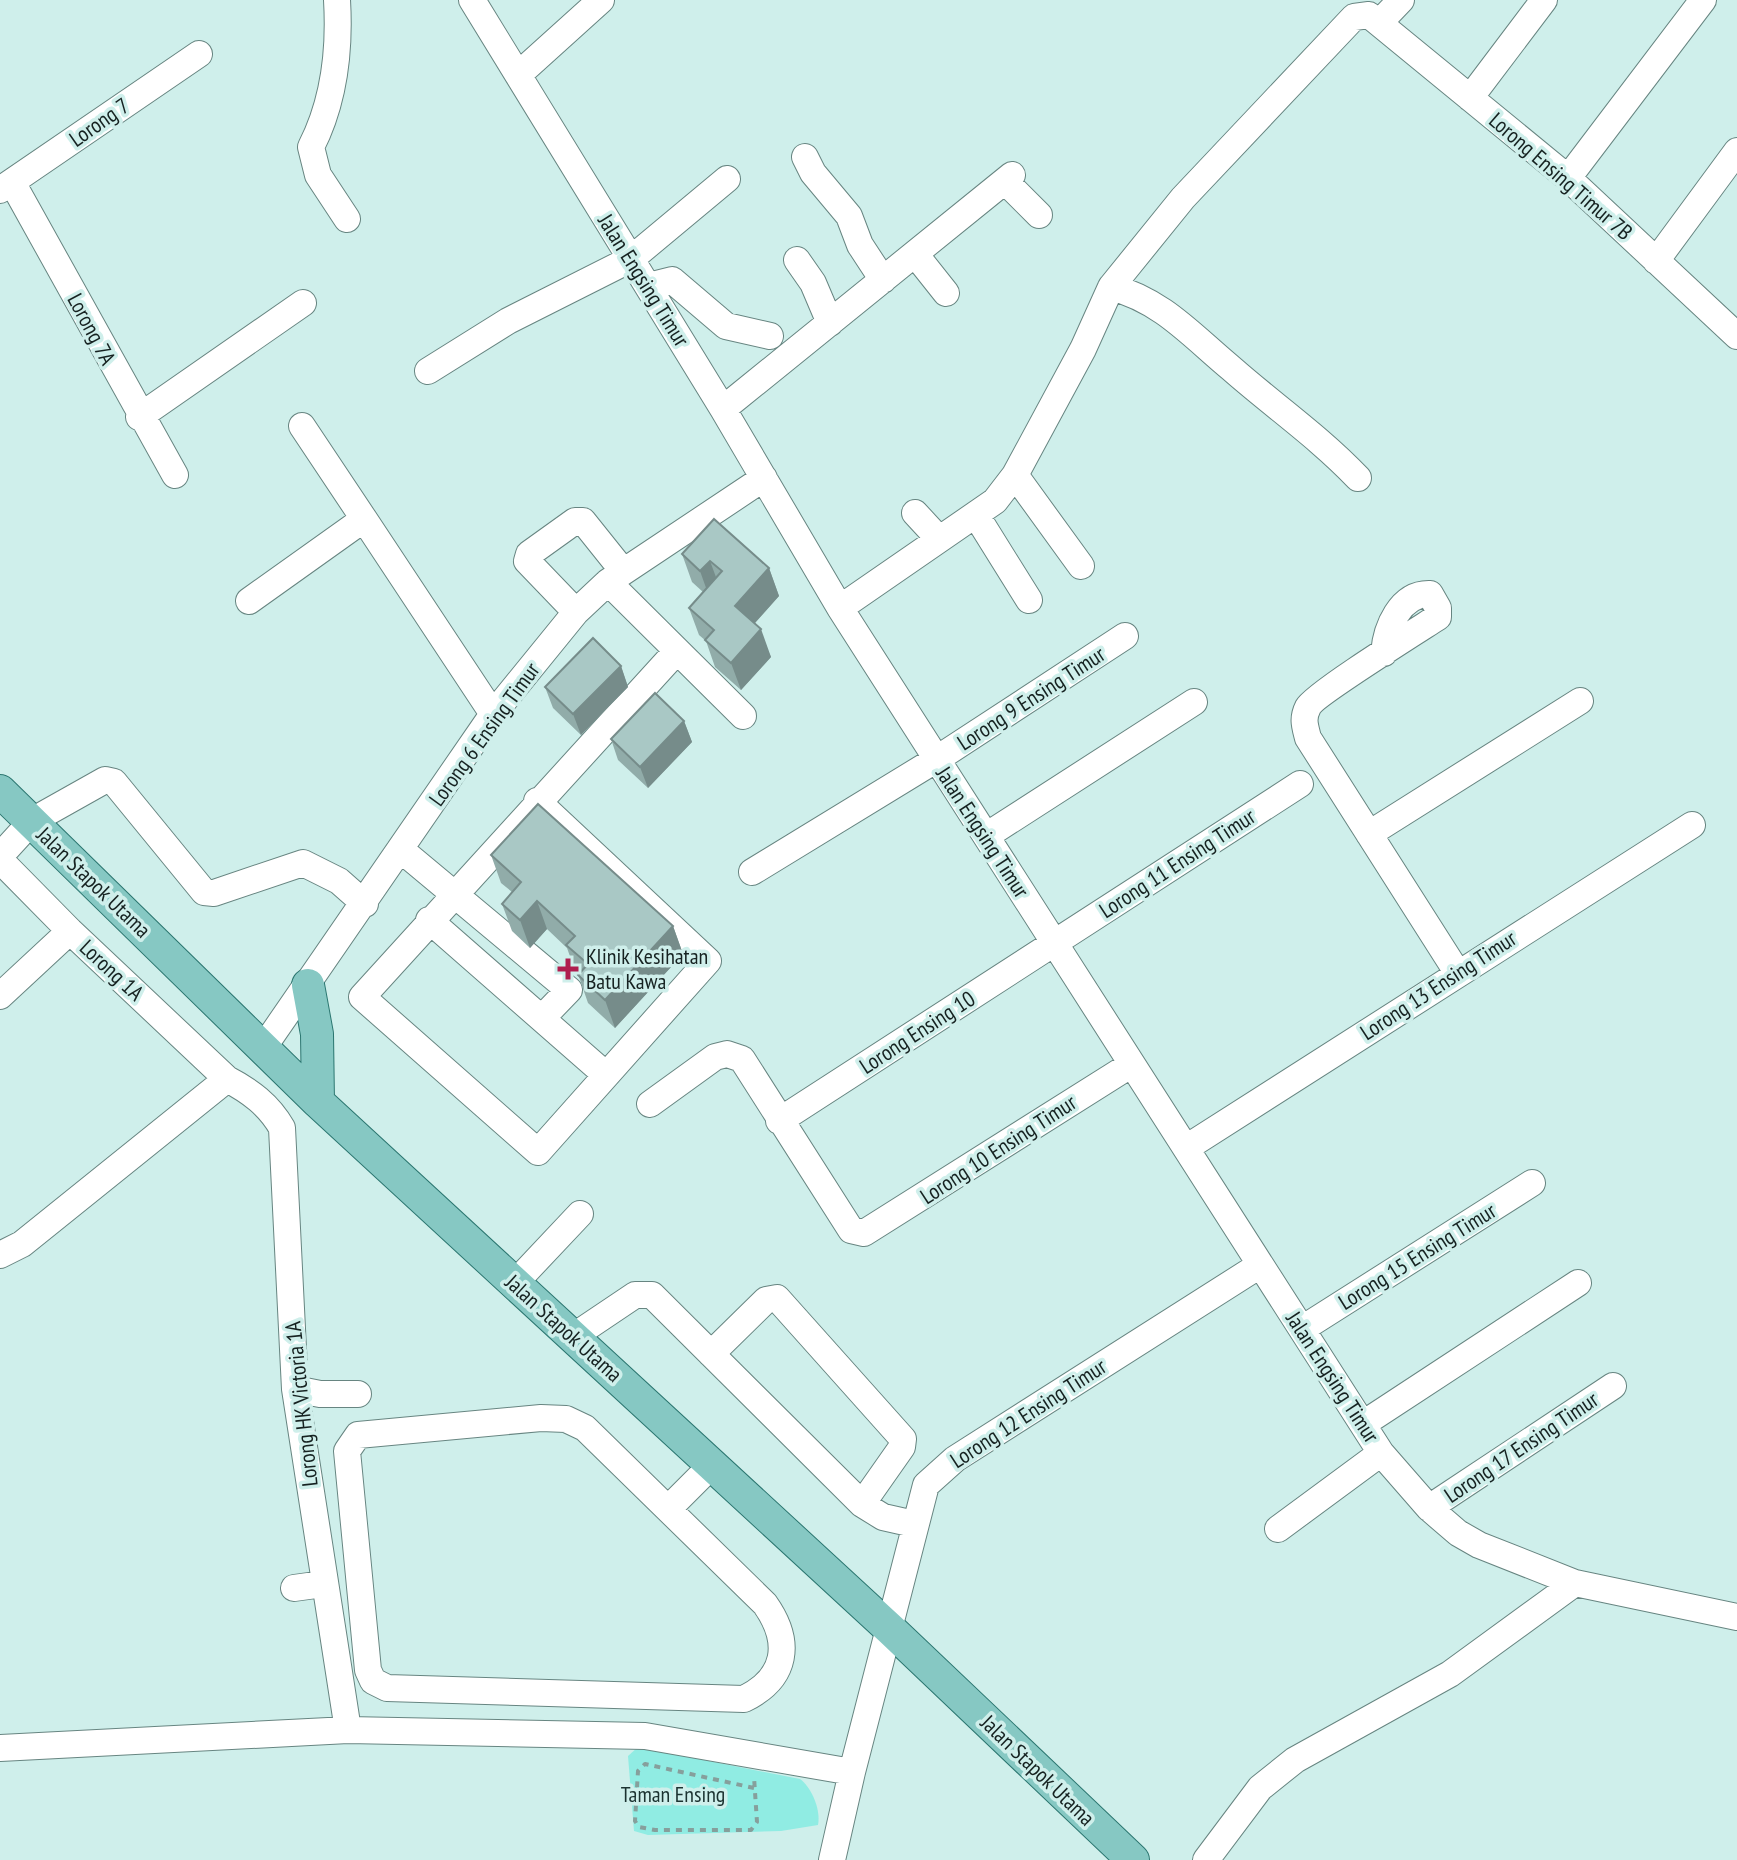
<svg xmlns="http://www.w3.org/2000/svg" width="1737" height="1860" font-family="'PT Sans Narrow',sans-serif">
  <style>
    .green { fill: #90ece3 }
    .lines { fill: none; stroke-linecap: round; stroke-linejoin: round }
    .minor-casing { stroke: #678581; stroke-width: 28 }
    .major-casing { stroke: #2b7670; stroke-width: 34 }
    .path { stroke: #869f9c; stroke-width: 4; stroke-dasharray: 6 6; stroke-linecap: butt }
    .minor { stroke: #fff; stroke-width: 26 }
    .major { stroke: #86c8c3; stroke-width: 32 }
    .wall { fill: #91aca9 }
    .shaded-wall { fill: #768c8a }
    .building { fill: #a9c8c5; stroke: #768c8a; stroke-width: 2 }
    .poi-dot { fill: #af1e4f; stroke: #cfefeb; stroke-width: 3 }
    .labels { text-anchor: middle; stroke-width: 7; stroke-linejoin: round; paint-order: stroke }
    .street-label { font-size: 22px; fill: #162221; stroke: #cfefeb }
    .poi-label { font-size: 22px; fill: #162221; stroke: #cfefeb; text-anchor: start }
    .park-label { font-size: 22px; fill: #1b3230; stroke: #cfefeb }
  </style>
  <rect width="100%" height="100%" fill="#cfefeb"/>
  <path class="green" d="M 638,1747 L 800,1779 C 812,1788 821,1810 818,1825 L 781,1831 L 648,1835 L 634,1831 L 628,1756 Z"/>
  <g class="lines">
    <g class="minor-casing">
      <path id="minor" d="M 337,0 C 340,50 334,102 311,147 L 318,175 L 347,219
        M 472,0 L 723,409 L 840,608 L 1381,1453 L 1429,1508 L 1458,1533 L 1479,1545 L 1575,1583 L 1737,1617
        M 1379,23 L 1401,0
        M 518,75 L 601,0
        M 1470,98 L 1544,0
        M 805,157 L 813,173 L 849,216 L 860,245 L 883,280
        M 1568,178 L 1703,0
        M 1005,181 L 1039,215
        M 12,182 L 175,475
        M 0,190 L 199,54
        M 915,254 L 946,293
        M 797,260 L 813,283 L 830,323
        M 1656,261 L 1737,151
        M 648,286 L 672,280 L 726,326 L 770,336
        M 1111,287 L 1183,198 L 1354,17 L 1369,15 L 1568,178 L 1737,336
        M 428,371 L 508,321 L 631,259 L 727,179
        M 723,409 L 1012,175
        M 139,417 L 303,303
        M 302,426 L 364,519
        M 1015,475 L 1081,566
        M 915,513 L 939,539
        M 976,515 L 1029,600
        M 608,582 L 743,716
        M 249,601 L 364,519 L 493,714
        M 840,608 L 995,501 L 1015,475 L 1083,349 L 1111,287 C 1163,301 1192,336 1232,369 C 1274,406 1319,437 1358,478
        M 576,612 L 527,561 L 529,554 L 575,521 L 583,521 L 623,571
        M 1384,653 C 1386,628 1400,593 1430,594 L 1438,608 L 1438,617 C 1418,630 1314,695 1308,707 C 1302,719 1305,726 1308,738 L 1457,972
        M 537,801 L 708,961 L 538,1152 L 362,997 L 675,653
        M 1369,834 L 1580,701
        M 986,836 L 1194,702
        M 400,849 L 569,990 L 543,1017
        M 0,856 L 32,821 L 105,780 L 114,782 L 204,892 L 214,893 L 303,863 L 339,881 L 365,904
        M 0,860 L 70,931 L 227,1079
        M 752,872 L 937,759 L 1125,636
        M 429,920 L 606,1075
        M 0,996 L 70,931
        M 263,1048 L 493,714 L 576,612 L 608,582 L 764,478
        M 650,1104 L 715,1057 L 727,1054 L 742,1059 L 851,1230 L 864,1233 L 1132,1064
        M 779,1121 L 1300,784
        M 1186,1148 L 1692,825
        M 0,1255 L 22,1244 L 227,1079 C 250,1091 269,1105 282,1128 L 295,1389 L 348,1730
        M 514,1284 L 580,1214
        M 1302,1329 L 1532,1183
        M 574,1336 L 635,1295 L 652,1295 L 862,1504 L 883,1517 L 914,1524
        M 711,1354 L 766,1300 L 777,1298 L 903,1439 L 902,1447 L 862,1504
        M 295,1389 L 320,1394 L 358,1394
        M 541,1418 L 566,1419 L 585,1428 L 765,1604 C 792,1642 787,1678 744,1699 L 387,1688 L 373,1681 L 368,1670 L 347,1451 L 358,1435 Z
        M 1363,1424 L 1578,1283
        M 1429,1508 L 1613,1386
        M 668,1509 L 712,1465
        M 1278,1529 L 1381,1453
        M 294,1588 L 323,1584
        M 0,1748 L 348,1730 L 645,1736 L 852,1772 L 926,1485 L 955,1459 L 1260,1265
        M 832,1860 L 852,1772
        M 1206,1860 L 1260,1788 L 1295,1760 L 1450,1674 L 1575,1583"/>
    </g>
    <g class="major-casing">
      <path id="major" d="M 0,791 L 318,1102 L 890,1629 L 1133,1860
        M 308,985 L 317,1034 L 318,1102"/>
    </g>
    <path class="path" d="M 754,1788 L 645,1764 L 638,1771 L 635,1821 L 639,1827 L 655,1830 L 751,1830 L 757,1822 L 754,1777"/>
    <use href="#minor" class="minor"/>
    <use href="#major" class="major"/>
  </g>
  <path class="wall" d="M 682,554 L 769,568 L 779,596 L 755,623 L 771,657 L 741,690 L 715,667 L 706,641 L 699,635 L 689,608 L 703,592 L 692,582 Z
    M 621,666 L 628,687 L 581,735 L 553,708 L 545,687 Z
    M 684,721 L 692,742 L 648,788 L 618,760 L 611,739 Z
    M 491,855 L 673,926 L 683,954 L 615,1028 L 588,1003 L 578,974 L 576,973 L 567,948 L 547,929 L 530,948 L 512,931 L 502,904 L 512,892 L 501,883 Z"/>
  <path class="shaded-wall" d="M 710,561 L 720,588 L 710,599 L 700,571 Z
    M 769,568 L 779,596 L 745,634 L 735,606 Z
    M 761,629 L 771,657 L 741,690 L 731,663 Z
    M 621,666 L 628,687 L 581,735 L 573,714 Z
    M 684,721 L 692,742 L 648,788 L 640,767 Z
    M 537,901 L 547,929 L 530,948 L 520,920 Z
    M 673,926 L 683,954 L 615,1028 L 605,1000 Z"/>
  <path class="building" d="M 714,519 L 769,568 L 735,606 L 761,629 L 731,663 L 705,640 L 714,630 L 689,608 L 722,571 L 710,561 L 700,571 L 682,554 Z
    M 593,638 L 621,666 L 573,714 L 545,687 Z
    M 655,693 L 684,721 L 640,767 L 611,739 Z
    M 538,804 L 673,926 L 605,1000 L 578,975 L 588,964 L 566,945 L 575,936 L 537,901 L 520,920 L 502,904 L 521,882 L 491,855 Z"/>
  <path class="poi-dot" d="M564 957h8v8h8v8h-8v8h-8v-8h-8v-8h8z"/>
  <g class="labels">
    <g class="street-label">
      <text transform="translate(99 122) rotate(-35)" y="8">Lorong 7</text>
      <text transform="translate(1561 176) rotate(41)" y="8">Lorong Ensing Timur 7B</text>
      <text transform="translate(644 280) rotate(58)" y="8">Jalan Engsing Timur</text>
      <text transform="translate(92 329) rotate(62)" y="8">Lorong 7A</text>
      <text transform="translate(1031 698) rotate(-33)" y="8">Lorong 9 Ensing Timur</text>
      <text transform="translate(484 734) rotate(-54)" y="8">Lorong 6 Ensing Timur</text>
      <text transform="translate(983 832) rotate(57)" y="8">Jalan Engsing Timur</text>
      <text transform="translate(1177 863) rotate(-33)" y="8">Lorong 11 Ensing Timur</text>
      <text transform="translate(94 882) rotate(44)" y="8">Jalan Stapok Utama</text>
      <text transform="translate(112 970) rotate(43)" y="8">Lorong 1A</text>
      <text transform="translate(1438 985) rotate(-33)" y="8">Lorong 13 Ensing Timur</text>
      <text transform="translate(917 1032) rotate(-33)" y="8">Lorong Ensing 10</text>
      <text transform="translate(998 1149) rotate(-33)" y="8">Lorong 10 Ensing Timur</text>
      <text transform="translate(1417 1256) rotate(-32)" y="8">Lorong 15 Ensing Timur</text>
      <text transform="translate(564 1328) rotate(42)" y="8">Jalan Stapok Utama</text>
      <text transform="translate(1333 1377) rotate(57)" y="8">Jalan Engsing Timur</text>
      <text transform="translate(301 1404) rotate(-96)" y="8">Lorong HK Victoria 1A</text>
      <text transform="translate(1028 1413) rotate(-33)" y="8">Lorong 12 Ensing Timur</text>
      <text transform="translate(1521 1447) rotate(-34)" y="8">Lorong 17 Ensing Timur</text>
      <text transform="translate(1038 1770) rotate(44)" y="8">Jalan Stapok Utama</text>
    </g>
    <g class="poi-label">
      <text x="586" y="964">Klinik Kesihatan<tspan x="586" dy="25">Batu Kawa</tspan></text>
    </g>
    <g class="park-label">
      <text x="673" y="1802">Taman Ensing</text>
    </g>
  </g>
</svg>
